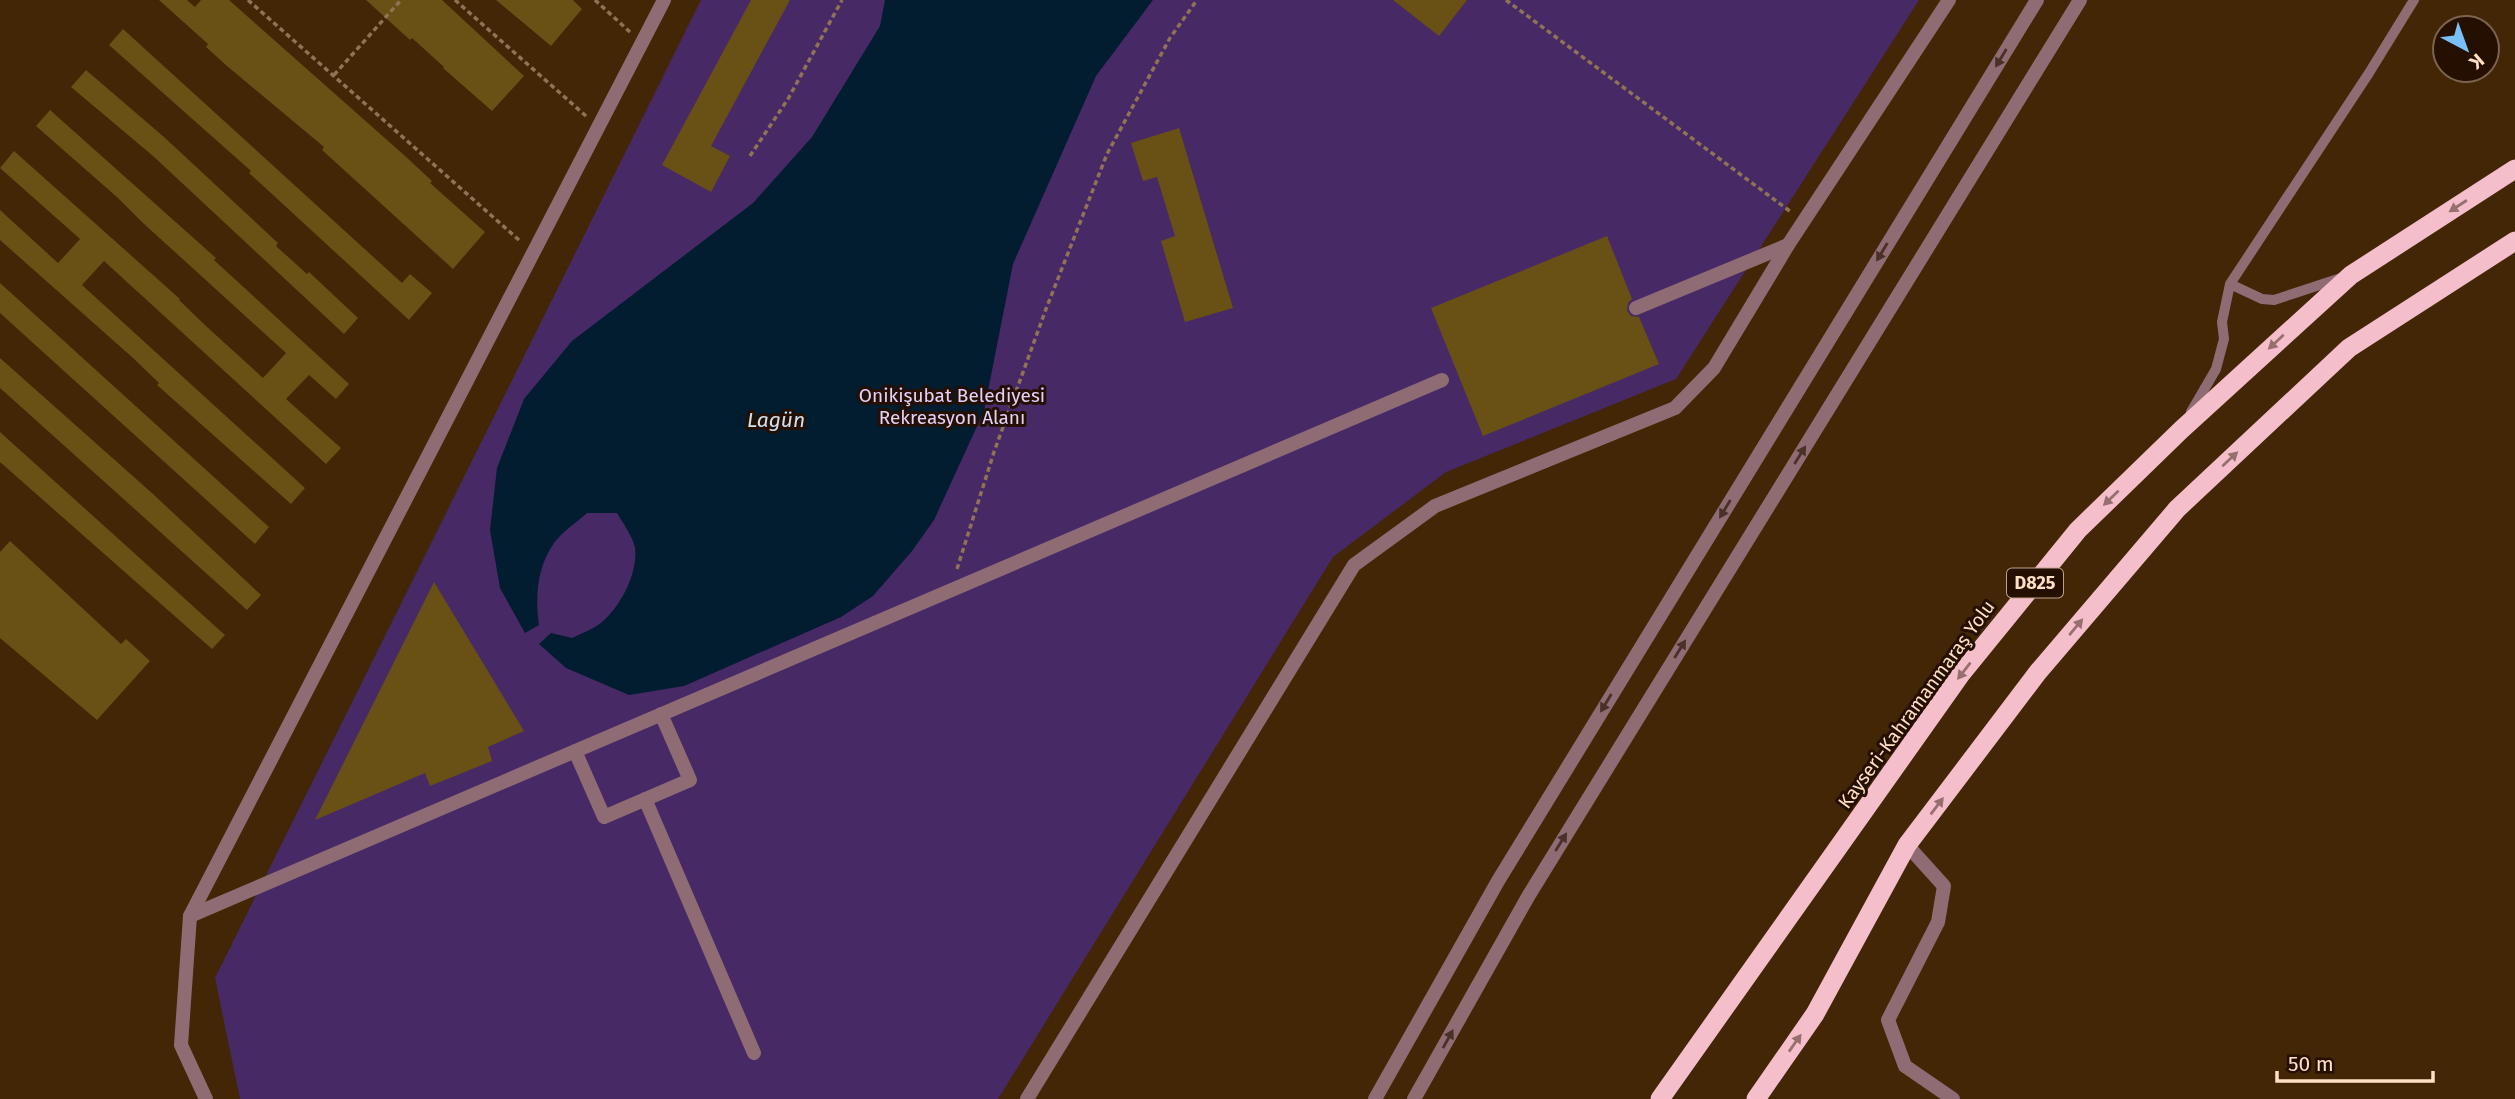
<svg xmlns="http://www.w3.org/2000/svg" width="2515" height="1099" font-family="'Fira Sans',sans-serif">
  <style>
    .green { fill: #472966 }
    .water { fill: #021c30 }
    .building { fill: #695015 }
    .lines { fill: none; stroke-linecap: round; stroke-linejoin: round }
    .path { stroke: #907355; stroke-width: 3.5; stroke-dasharray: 5 3.5; stroke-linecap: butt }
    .service { stroke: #8f6c73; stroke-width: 10 }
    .pedestrian { stroke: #8f6c73; stroke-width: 14 }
    .minor { stroke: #8f6c73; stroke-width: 14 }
    .tertiary { stroke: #8f6c73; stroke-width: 14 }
    .trunk { stroke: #f4beca; stroke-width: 19 }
    .oneway { fill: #4a3028 }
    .oneway2 { fill: #976f6f }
    .labels { text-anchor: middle; stroke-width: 6; stroke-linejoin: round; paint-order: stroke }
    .shield { fill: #250f00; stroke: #bea189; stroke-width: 2 }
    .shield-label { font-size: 18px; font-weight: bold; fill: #ffe0c4 }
    .park-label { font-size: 19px; fill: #e3d1fd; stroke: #250f00 }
    .street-label { font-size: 19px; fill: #ffe0c4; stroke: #250f00 }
    .water-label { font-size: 21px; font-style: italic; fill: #cee2f2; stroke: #250f00 }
  </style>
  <rect width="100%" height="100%" fill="#422606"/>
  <path class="green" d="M 701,0 L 1919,0 L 1676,379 L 1446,472 L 1333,557 L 998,1099 L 240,1099 L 215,978 Z"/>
  <path class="water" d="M 885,0 L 1153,0 L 1096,76 L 1013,264 L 984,411 L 934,520 L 912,551 L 873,596 L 841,617 L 684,686 L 629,695 L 566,668 L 539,644 L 551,633 L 572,638 C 582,633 594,629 602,622 C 621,606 638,573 635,548 C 633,537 623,523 617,513 L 587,513 C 577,522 562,532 554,543 C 537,567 535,597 539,625 L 525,633 L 500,588 L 490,530 L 497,468 L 524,399 L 572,341 L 753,203 L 812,137 L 880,26 Z"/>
  <path class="building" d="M 159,0 L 187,0 L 195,7 L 201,0 L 229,0 L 404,155 L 432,181 L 430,183 L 485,232 L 453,269 L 322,150 L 324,147 L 227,66 L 206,47 L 208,44 Z
    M 366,0 L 442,0 L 524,76 L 492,111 L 443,68 L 444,67 L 412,38 L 410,40 Z
    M 496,0 L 573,0 L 582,9 L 551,46 Z
    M 751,0 L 790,0 L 711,146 L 730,156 L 711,192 L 662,165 Z
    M 1393,0 L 1467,0 L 1439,36 Z
    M 123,29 L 402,283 L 410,274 L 432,293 L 409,320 L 249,173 L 251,171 L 109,45 Z
    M 86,70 L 164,137 L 278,243 L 276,246 L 307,274 L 309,272 L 358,318 L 344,334 L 153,156 L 71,87 Z
    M 50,110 L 216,258 L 214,260 L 349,384 L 336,399 L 309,375 L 286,399 L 341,448 L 326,464 L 104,261 L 82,285 L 305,488 L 291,504 L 157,385 L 159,383 L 133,358 L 0,240 L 0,210 L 58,263 L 80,239 L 0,168 L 14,151 L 180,299 L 179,300 L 206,326 L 263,378 L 286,353 L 143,223 L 118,198 L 36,126 Z
    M 1179,128 L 1233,308 L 1185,322 L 1161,241 L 1175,236 L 1157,177 L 1143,181 L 1131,143 Z
    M 1607,236 L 1632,299 L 1628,303 L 1627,311 L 1631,316 L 1639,317 L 1659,364 L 1483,436 L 1431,308 Z
    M 0,283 L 269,527 L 255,544 L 0,313 Z
    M 0,358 L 153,494 L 261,595 L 247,610 L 0,388 Z
    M 0,432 L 225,635 L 212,649 L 0,462 Z
    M 10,541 L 121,644 L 126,639 L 150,661 L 97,720 L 0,638 L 0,552 Z
    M 434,582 L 524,731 L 488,747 L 492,761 L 430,786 L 425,773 L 315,820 Z"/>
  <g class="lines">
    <path class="path" d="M 248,0 L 519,240
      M 455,0 L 586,116
      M 595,0 L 630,32
      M 1506,0 L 1791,212
      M 334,75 L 401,0
      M 750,156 L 788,99 L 842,0
      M 957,569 L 994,452 L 1046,309 L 1107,154 L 1170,38 L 1197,0"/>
    <path class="service" d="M 2230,284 L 2262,299 L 2274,300 L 2341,278
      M 2191,412 L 2216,369 L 2224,339 L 2222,322 L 2230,284 L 2369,73 L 2414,0"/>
    <path class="pedestrian" d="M 1636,308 L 1788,245
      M 575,751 L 604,817 L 690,780 L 661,714
      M 645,799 L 754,1053
      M 190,916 L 1442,380"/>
    <path class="minor" d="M 1907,845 L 1944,886 L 1938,922 L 1888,1020 L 1905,1066 L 1953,1099
      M 206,1099 L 181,1045 L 190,916 L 664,0
      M 1027,1099 L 1354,565 L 1435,506 L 1675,408 L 1714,368 L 1788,245 L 1949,0"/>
    <path class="tertiary" d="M 1375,1099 L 1498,881 L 2037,0
      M 1414,1099 L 1529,895 L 2080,0"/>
    <path class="trunk" d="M 1660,1099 L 1961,674 L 2078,530 L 2181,430 L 2351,275 L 2515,169
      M 1756,1099 L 1815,1014 L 1907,845 L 2038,672 L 2177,509 L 2349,348 L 2515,241"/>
  </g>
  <defs><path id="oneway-solid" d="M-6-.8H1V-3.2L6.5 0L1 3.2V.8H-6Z" transform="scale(1.75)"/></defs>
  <g class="oneway">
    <use href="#oneway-solid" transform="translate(2001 58) rotate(121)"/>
    <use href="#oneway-solid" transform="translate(1882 252) rotate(121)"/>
    <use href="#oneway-solid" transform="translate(1800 455) rotate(-58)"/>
    <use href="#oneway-solid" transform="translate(1725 509) rotate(121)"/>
    <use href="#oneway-solid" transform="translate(1680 649) rotate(-58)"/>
    <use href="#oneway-solid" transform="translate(1606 703) rotate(121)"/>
    <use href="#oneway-solid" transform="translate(1561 842) rotate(-58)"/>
    <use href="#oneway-solid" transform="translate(1448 1039) rotate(-61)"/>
  </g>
  <g class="oneway2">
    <use href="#oneway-solid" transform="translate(2458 206) rotate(147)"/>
    <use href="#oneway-solid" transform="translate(2276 342) rotate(137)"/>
    <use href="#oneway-solid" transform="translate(2230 459) rotate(-43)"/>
    <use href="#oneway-solid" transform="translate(2111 498) rotate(136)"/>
    <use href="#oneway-solid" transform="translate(2076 627) rotate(-50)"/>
    <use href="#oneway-solid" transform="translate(1964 671) rotate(128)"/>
    <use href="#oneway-solid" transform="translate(1937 806) rotate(-53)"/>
    <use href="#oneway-solid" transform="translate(1795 1043) rotate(-55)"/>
  </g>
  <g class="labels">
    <rect class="shield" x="2007" y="568.5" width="56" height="29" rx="5"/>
    <g class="shield-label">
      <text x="2035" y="589">D825</text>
    </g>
    <g class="park-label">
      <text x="952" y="402">Onikişubat Belediyesi<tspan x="952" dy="22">Rekreasyon Alanı</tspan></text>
    </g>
    <g class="street-label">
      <text transform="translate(1916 704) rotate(-54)" y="7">Kayseri-Kahramanmaraş Yolu</text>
    </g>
    <g class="water-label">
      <text x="776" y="427">Lagün</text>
    </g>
  </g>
  <g transform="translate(2466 49) rotate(139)"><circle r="33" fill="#250f00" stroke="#7c634e" stroke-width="2"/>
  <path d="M0-5L12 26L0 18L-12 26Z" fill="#79bff8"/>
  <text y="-10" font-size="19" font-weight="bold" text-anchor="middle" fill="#ffe0c4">K</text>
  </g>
  <path d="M2277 1071v10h156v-10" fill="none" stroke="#ffe0c4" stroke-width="3.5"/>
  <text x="2288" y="1071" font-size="21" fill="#ffe0c4" stroke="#250f00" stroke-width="5" paint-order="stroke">50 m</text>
</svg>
